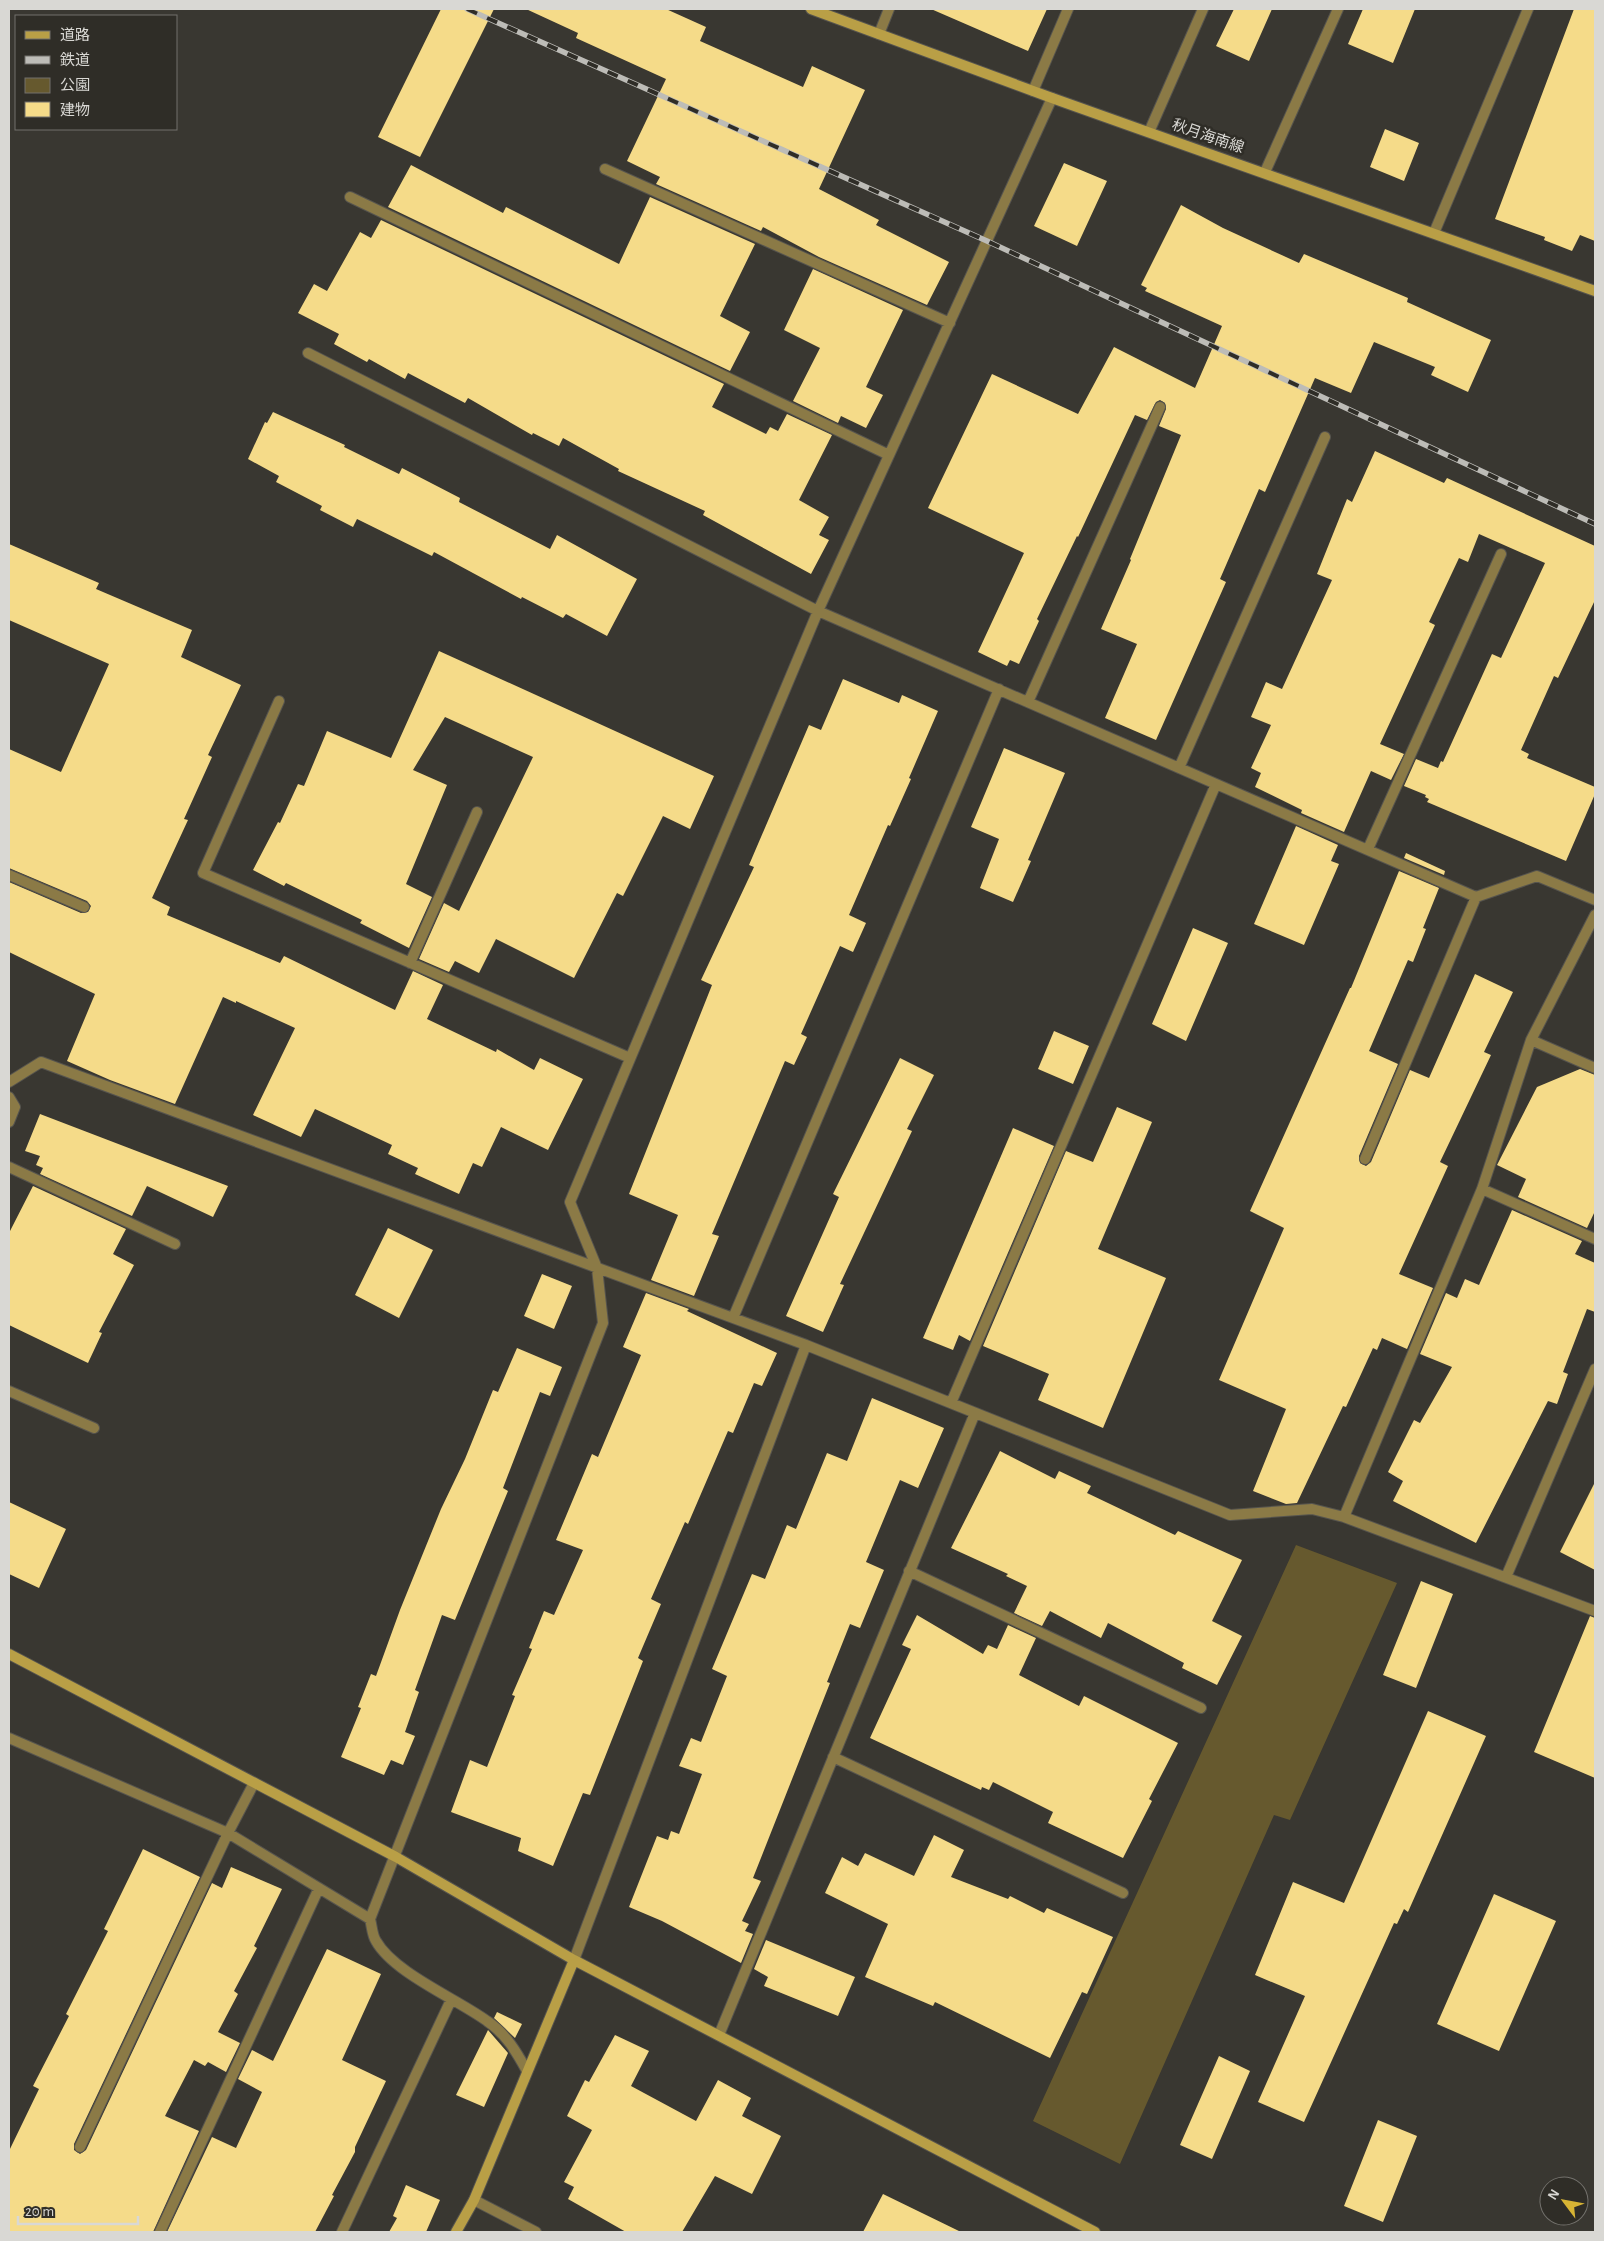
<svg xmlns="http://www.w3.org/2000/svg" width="1604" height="2241" font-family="'Alegreya Sans','Noto Sans JP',sans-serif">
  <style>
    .green { fill: #66592e }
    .building { fill: #f5db89 }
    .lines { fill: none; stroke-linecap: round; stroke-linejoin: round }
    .street-casing { stroke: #56544e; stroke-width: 12 }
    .secondary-casing { stroke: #56544e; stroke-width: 12 }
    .street { stroke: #8b7a46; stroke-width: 10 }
    .secondary { stroke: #b99f46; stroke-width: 10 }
    .rail-casing { stroke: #bdbcb7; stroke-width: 5.5 }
    .rail { stroke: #2f2d27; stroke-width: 4; stroke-dasharray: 11; stroke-linecap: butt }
    .labels { text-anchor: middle; stroke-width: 5; stroke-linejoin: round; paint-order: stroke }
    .street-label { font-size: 15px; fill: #d9d8d4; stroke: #2f2d27 }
  </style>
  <rect width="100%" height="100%" fill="#393731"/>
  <path class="green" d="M 1296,1545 L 1397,1583 L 1290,1820 L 1274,1815 L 1120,2164 L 1033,2121 Z"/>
  <path class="building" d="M 441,9 L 494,9 L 420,157 L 378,137 Z
    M 526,9 L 666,9 L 706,27 L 700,41 L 803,87 L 812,66 L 865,90 L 819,189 L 879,220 L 876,225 L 949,262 L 927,305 L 819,257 L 763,227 L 761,231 L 656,184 L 660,177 L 627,161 L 666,79 L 576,38 L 578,33 Z
    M 931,9 L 1047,9 L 1028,51 Z
    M 1234,9 L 1272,9 L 1249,61 L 1216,46 Z
    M 1363,9 L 1415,9 L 1393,63 L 1348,44 Z
    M 1574,9 L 1595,9 L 1595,241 L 1580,235 L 1572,251 L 1544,240 L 1545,237 L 1495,219 Z
    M 1385,129 L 1419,143 L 1404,181 L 1370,167 Z
    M 1064,163 L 1107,181 L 1077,246 L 1034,226 Z
    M 411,165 L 503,213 L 506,207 L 619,264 L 650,197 L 755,244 L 720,316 L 750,332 L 730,371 L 388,207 Z
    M 1181,205 L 1223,228 L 1299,263 L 1304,254 L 1408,298 L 1407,302 L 1491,340 L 1468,392 L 1431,375 L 1435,367 L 1374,342 L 1351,393 L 1315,378 L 1265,492 L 1259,489 L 1220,579 L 1226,582 L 1156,740 L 1105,718 L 1137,644 L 1101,629 L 1131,560 L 1130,559 L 1181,435 L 1159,426 L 1166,409 L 1165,403 L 1160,400 L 1156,402 L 1147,420 L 1135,415 L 1078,537 L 1077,536 L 1037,619 L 1039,621 L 1019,664 L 1010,660 L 1007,666 L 978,652 L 1024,553 L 928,508 L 992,374 L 1078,414 L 1114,347 L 1195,388 L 1222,326 L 1145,291 L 1147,288 L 1141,285 Z
    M 381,220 L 724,384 L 712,407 L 766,434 L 770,427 L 778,431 L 787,414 L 832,435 L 799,500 L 829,517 L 819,535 L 829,540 L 811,574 L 703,515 L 705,511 L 618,471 L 619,469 L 563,438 L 559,446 L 533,433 L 532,435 L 468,398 L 465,403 L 408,373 L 405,379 L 369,359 L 367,362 L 334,344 L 339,334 L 298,313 L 314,284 L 327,291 L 360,232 L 371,238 Z
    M 813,269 L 903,310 L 866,387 L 883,395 L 866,428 L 841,416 L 838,423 L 793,401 L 820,348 L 784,330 Z
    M 273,412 L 345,445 L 344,447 L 399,474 L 402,468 L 460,498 L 459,502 L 550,549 L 557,535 L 637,579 L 607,636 L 566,614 L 563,618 L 522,597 L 521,599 L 434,552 L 432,556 L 357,519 L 353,527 L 320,510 L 322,506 L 276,482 L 279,476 L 248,459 L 265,422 L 267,423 Z
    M 1375,451 L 1444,483 L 1447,478 L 1595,546 L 1595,600 L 1558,678 L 1554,676 L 1521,750 L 1529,754 L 1527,758 L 1595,787 L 1595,794 L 1566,861 L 1427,802 L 1429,799 L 1425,797 L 1426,795 L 1404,786 L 1416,759 L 1438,768 L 1441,761 L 1443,762 L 1492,654 L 1501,658 L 1545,563 L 1479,534 L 1468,562 L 1459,558 L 1429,622 L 1435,625 L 1380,744 L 1404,754 L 1391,780 L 1371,771 L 1344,832 L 1301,813 L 1302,810 L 1255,787 L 1261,773 L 1251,768 L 1271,725 L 1251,717 L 1266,682 L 1282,689 L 1332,580 L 1317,574 L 1347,499 L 1352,502 Z
    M 9,544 L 99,583 L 96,589 L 192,630 L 181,657 L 241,685 L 208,755 L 212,757 L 184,819 L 188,820 L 152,898 L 170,907 L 167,915 L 280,963 L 284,956 L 395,1010 L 413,971 L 443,985 L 427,1019 L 496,1052 L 497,1049 L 534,1070 L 540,1058 L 583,1079 L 548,1150 L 501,1127 L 482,1167 L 473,1163 L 459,1194 L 415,1174 L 418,1168 L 388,1154 L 392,1145 L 315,1109 L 301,1137 L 253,1115 L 295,1028 L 236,1001 L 236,1003 L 223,997 L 175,1104 L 110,1080 L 67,1061 L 95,994 L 9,952 L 9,882 L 81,913 L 88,912 L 91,906 L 87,901 L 9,868 L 9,749 L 61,772 L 109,664 L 9,620 Z
    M 439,651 L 714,776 L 690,829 L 663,816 L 623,896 L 617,893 L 574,978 L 496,939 L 479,973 L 455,961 L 449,972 L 419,959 L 444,903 L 459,911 L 533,757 L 445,717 L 413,770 L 447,785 L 406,884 L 432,897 L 409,948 L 360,923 L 362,920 L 286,883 L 284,886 L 253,870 L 278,822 L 280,823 L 298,784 L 304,786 L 327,731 L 391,758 Z
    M 843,679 L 899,703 L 902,695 L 938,711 L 909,778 L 911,779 L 890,826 L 888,825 L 849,915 L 866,923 L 853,952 L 840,946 L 801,1034 L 807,1037 L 794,1065 L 785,1061 L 712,1234 L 719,1236 L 694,1296 L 651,1280 L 678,1215 L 629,1194 L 712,985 L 701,980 L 754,867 L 749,865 L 809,725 L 821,730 Z
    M 1004,748 L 1065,773 L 1028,860 L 1031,861 L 1013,902 L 980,888 L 999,839 L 971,827 Z
    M 1296,826 L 1338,845 L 1331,861 L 1339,864 L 1304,945 L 1254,924 Z
    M 1406,853 L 1445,871 L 1444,875 L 1404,858 Z
    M 1399,871 L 1439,888 L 1423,928 L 1426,929 L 1413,962 L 1408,960 L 1369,1051 L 1398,1064 L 1359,1156 L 1360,1163 L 1366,1166 L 1371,1162 L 1410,1070 L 1429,1078 L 1475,974 L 1513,992 L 1484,1052 L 1491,1055 L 1440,1162 L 1448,1166 L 1399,1274 L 1433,1288 L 1407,1349 L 1382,1338 L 1377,1350 L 1373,1348 L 1346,1407 L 1343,1406 L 1297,1503 L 1286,1504 L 1253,1491 L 1286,1409 L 1219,1380 L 1284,1228 L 1250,1211 L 1350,988 L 1351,988 Z
    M 1193,928 L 1228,943 L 1186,1041 L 1152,1024 Z
    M 1054,1031 L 1089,1046 L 1073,1084 L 1038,1069 Z
    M 900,1058 L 934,1075 L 907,1129 L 912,1131 L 840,1284 L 844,1285 L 823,1332 L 786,1316 L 839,1197 L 833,1194 Z
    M 1580,1069 L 1595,1075 L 1595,1211 L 1587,1228 L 1518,1197 L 1526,1179 L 1497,1165 L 1537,1087 Z
    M 1117,1107 L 1152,1122 L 1098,1249 L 1166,1278 L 1103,1428 L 1038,1400 L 1049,1374 L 983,1346 L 1066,1151 L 1093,1162 Z
    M 40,1114 L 228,1186 L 213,1217 L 147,1186 L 132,1216 L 40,1174 L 43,1168 L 36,1165 L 40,1156 L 25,1151 Z
    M 1013,1128 L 1054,1146 L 970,1341 L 959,1335 L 953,1350 L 923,1338 Z
    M 33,1186 L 126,1229 L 113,1254 L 134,1265 L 99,1332 L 102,1333 L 88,1363 L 9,1325 L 9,1233 Z
    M 1512,1210 L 1582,1241 L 1575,1254 L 1595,1263 L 1595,1312 L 1587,1309 L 1563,1372 L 1568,1374 L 1557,1404 L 1548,1401 L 1476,1543 L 1393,1501 L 1403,1481 L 1388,1472 L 1414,1420 L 1420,1423 L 1452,1367 L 1420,1354 L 1446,1293 L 1457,1298 L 1465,1279 L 1479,1285 Z
    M 388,1228 L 433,1250 L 399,1318 L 355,1295 Z
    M 542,1274 L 572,1286 L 554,1329 L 524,1316 Z
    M 646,1293 L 689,1309 L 687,1311 L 777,1353 L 762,1386 L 754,1383 L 733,1433 L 728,1431 L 688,1524 L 685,1522 L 651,1599 L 661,1604 L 638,1658 L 643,1661 L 590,1795 L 583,1793 L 553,1866 L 518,1851 L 521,1838 L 451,1812 L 470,1760 L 487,1767 L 515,1696 L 512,1695 L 532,1649 L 529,1648 L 544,1611 L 554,1615 L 583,1550 L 556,1540 L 592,1454 L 598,1457 L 641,1355 L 623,1347 Z
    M 517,1348 L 562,1367 L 550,1396 L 540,1392 L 503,1488 L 508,1491 L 455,1620 L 442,1615 L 415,1690 L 419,1692 L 405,1732 L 415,1736 L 403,1765 L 391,1760 L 384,1775 L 341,1757 L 361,1708 L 358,1707 L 371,1674 L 376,1676 L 400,1610 L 441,1509 L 465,1459 L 493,1390 L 498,1392 Z
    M 872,1398 L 944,1428 L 918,1488 L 900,1480 L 866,1562 L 884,1570 L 860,1628 L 850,1624 L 827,1682 L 830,1683 L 753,1878 L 761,1881 L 742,1921 L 749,1924 L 745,1931 L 753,1934 L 741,1963 L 662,1921 L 629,1907 L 657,1836 L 668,1840 L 671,1831 L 679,1834 L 702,1774 L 679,1766 L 691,1738 L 701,1742 L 727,1676 L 712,1669 L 752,1574 L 765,1579 L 787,1525 L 796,1529 L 827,1453 L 847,1461 Z
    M 1000,1451 L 1055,1479 L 1059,1471 L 1091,1486 L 1087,1493 L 1175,1535 L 1178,1531 L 1242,1560 L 1212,1621 L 1242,1636 L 1217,1685 L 1182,1668 L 1184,1663 L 1108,1623 L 1101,1638 L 1050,1611 L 1042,1626 L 1014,1613 L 1027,1586 L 1006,1576 L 1008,1574 L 951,1548 Z
    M 1595,1482 L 1595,1570 L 1560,1552 Z
    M 9,1502 L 66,1529 L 39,1588 L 9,1574 Z
    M 1421,1581 L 1453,1594 L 1416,1688 L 1383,1675 Z
    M 917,1615 L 983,1654 L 988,1645 L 997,1649 L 1008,1625 L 1036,1638 L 1019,1675 L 1079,1706 L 1084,1696 L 1178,1743 L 1149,1799 L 1152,1801 L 1123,1858 L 1048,1823 L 1053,1812 L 993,1782 L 989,1790 L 982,1787 L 981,1790 L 870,1738 L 911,1649 L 902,1645 Z
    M 1590,1616 L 1595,1618 L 1595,1778 L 1534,1752 Z
    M 1428,1711 L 1486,1736 L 1408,1912 L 1404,1909 L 1397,1924 L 1394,1923 L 1304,2122 L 1258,2102 L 1305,1996 L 1255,1975 L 1293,1882 L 1344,1903 Z
    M 934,1835 L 964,1850 L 951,1877 L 1008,1899 L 1010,1896 L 1044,1913 L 1047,1908 L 1113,1937 L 1087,1994 L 1082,1992 L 1050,2058 L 935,2002 L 933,2006 L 865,1977 L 888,1924 L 825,1893 L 842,1857 L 858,1866 L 865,1853 L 914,1876 Z
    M 143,1849 L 200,1877 L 74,2144 L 74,2150 L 80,2154 L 86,2150 L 212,1883 L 222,1888 L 231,1867 L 282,1889 L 254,1946 L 257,1948 L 234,1991 L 238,1994 L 218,2032 L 240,2043 L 226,2072 L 208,2062 L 205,2066 L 194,2060 L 165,2116 L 199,2131 L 153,2232 L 9,2232 L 9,2151 L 39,2089 L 33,2086 L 69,2016 L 66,2014 L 108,1931 L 104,1929 Z
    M 1494,1894 L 1556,1921 L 1499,2051 L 1437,2024 Z
    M 766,1940 L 855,1977 L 838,2016 L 764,1986 L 768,1977 L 754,1969 Z
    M 327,1949 L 381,1974 L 342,2060 L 386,2081 L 355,2147 L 355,2152 L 332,2195 L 334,2196 L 315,2232 L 167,2232 L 212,2137 L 236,2148 L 262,2092 L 238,2079 L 252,2050 L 273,2061 Z
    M 497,2012 L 522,2024 L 515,2038 L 494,2018 Z
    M 488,2030 L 508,2053 L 484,2107 L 456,2095 Z
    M 615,2035 L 649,2051 L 631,2086 L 696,2121 L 718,2080 L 751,2098 L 742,2116 L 781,2136 L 752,2194 L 715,2176 L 682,2232 L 626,2232 L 568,2199 L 574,2187 L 564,2182 L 592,2130 L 567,2116 L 585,2080 L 589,2082 Z
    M 1219,2056 L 1250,2071 L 1212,2159 L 1180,2145 Z
    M 1378,2120 L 1417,2136 L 1383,2222 L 1344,2206 Z
    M 406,2185 L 440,2200 L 426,2232 L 389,2232 L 397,2218 L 393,2216 Z
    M 883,2194 L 961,2232 L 863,2232 Z"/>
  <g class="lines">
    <g class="street-casing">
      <path id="street" d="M 879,34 L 889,9
        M 1033,91 L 1068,9
        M 1149,132 L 1203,9
        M 605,169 L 950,323
        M 1265,172 L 1338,9
        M 350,197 L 889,455
        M 1434,233 L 1528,9
        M 308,353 L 818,611 L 1476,897 L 1537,876 L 1595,900
        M 279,701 L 203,873 L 630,1058
        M 1028,702 L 1160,407
        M 1179,768 L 1325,437
        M 1368,849 L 1501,554
        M 9,875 L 84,907
        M 410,963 L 477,812
        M 1531,1040 L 1595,1068
        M 9,1082 L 41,1062 L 806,1345 L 1230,1515 L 1312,1509 L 1344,1517 L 1595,1611
        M 9,1097 L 15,1107 L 9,1122
        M 1365,1159 L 1476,897
        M 9,1167 L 175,1244
        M 1482,1189 L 1595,1239
        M 733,1318 L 999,689
        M 9,1391 L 94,1428
        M 951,1403 L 1216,784
        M 1344,1517 L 1482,1189 L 1531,1040 L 1595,915
        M 909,1571 L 1201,1708
        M 1506,1577 L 1595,1369
        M 9,1738 L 228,1833 L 370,1919 L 603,1323 L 597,1268 L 570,1202 L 818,611 L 1052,98
        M 833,1757 L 1123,1893
        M 370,1919 C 372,1926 372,1935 376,1941 C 394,1973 457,1999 487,2021 C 506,2034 516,2051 527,2071
        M 574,1960 L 806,1345
        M 719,2035 L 975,1413
        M 80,2147 L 228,1833 L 254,1783
        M 474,2200 L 536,2232
        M 160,2232 L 319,1888
        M 342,2232 L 451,2000"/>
    </g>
    <g class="secondary-casing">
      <path id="secondary" d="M 811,9 L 1052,98 L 1595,291
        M 9,1654 L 396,1857 L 574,1960 L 1095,2232
        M 456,2232 L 474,2200 L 574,1960"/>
    </g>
    <use href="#street" class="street"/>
    <use href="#secondary" class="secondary"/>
    <g class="rail-casing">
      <path id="rail" d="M 467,9 L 987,241 L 1595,524"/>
    </g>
    <use href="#rail" class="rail"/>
  </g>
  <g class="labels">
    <g class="street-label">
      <text transform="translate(1208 136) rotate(19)" y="5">秋月海南線</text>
    </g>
  </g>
  <rect width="1604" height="2241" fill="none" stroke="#d9d8d4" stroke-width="20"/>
  <rect x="15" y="15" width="162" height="115" fill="#2f2d27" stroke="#73716c"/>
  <rect x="25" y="31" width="25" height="8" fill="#b99f46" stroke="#73716c"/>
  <text x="60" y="40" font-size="15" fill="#d9d8d4">道路</text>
  <rect x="25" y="56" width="25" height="8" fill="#bdbcb7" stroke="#73716c"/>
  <text x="60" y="65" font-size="15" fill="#d9d8d4">鉄道</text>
  <rect x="25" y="78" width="25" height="15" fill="#66592e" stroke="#73716c"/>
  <text x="60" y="90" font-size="15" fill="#d9d8d4">公園</text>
  <rect x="25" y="102" width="25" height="15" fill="#f5db89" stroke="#73716c"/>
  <text x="60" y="115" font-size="15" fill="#d9d8d4">建物</text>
  <g transform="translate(1564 2201) rotate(302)"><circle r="24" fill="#2f2d27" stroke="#73716c"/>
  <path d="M0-4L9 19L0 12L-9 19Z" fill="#d7b434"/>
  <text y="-8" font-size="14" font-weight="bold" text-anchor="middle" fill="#d9d8d4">N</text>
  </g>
  <path d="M18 2216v8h120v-8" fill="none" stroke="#d9d8d4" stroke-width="2.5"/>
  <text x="25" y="2216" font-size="15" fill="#d9d8d4" stroke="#2f2d27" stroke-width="4" paint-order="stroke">20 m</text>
</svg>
